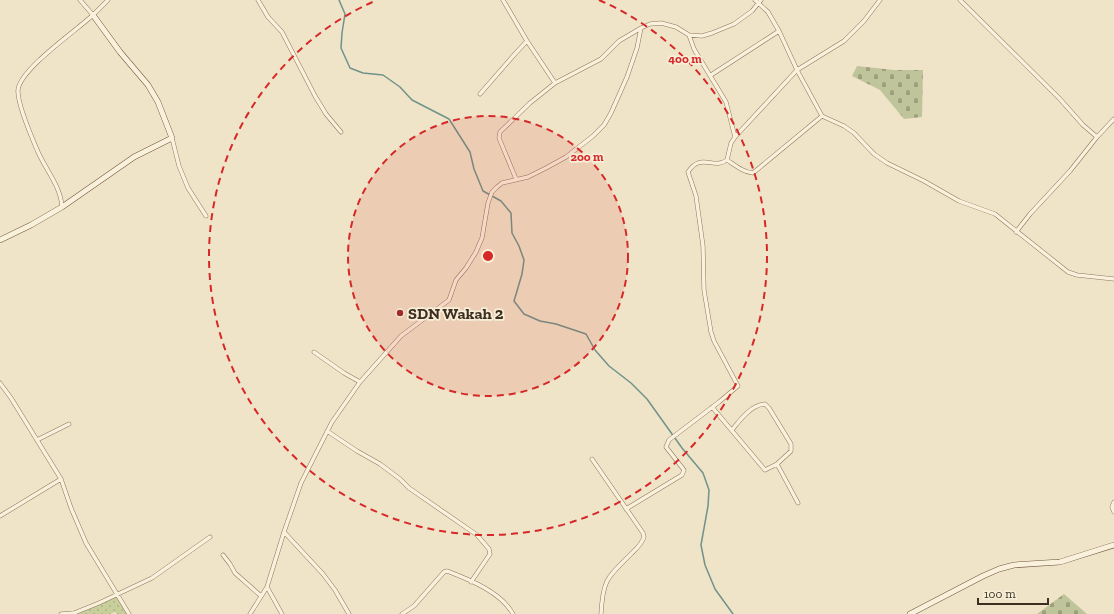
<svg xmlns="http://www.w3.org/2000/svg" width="1114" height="614" font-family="'Zilla Slab',serif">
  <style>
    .grass { fill: url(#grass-dots) }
    .cemetery { fill: url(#cemetery-stones) }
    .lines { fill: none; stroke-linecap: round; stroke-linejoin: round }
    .stream { stroke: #6f938a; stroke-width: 1.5 }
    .street-casing { stroke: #8d765c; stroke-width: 4.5 }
    .secondary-casing { stroke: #6f573f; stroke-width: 6 }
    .street { stroke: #faf1dc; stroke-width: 3.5 }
    .secondary { stroke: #faf1dc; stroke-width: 5 }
    .ring { fill: none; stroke: #d62828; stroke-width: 2; stroke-dasharray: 7 5 }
    .poi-dot { fill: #9e2a2b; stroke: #f7eed8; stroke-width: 1.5 }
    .labels { text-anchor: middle; stroke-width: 3.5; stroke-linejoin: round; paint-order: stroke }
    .poi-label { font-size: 16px; font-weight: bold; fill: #3d2e20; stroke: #f7eed8; text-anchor: start }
    .centre { fill: #d62828; stroke: #f7eed8; stroke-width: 2 }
    .ring-label { font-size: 12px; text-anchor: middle; font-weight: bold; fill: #d62828; stroke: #f7eed8; stroke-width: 3.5; stroke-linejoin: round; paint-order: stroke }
  </style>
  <defs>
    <pattern id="grass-dots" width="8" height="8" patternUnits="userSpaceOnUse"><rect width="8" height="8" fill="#c9cf9b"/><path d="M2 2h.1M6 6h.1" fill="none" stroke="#aeb285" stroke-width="1.8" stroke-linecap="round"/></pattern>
    <pattern id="cemetery-stones" width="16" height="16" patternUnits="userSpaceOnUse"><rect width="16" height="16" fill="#bfc49a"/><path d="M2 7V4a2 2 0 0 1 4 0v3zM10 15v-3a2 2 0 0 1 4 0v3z" fill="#9ca07d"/></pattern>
  </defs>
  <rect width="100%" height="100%" fill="#f0e4c8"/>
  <path class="grass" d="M 118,595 L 127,614 L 117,614 L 115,612 L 110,614 L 64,614 L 74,613 Z"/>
  <path class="cemetery" d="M 857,66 L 894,70 L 923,70 L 922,117 L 904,119 L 880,90 L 852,76 Z
    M 1064,594 L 1087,614 L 1037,614 Z"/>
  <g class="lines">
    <path class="stream" d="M 339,0 L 345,14 L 342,33 L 341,48 L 350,68 L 363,73 L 383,75 L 400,87 L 412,100 L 449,119 L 470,152 L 474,169 L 483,191 L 501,201 L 511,213 L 512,233 L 519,246 L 524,260 L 522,274 L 514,301 L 524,314 L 540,321 L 556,324 L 586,334 L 595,350 L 609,366 L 631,383 L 647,399 L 682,448 L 703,473 L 709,490 L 708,506 L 701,545 L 705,565 L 715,589 L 733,614"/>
    <g class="street-casing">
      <path id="street" d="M 80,0 L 93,15
        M 258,0 L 268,17 L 282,32 L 315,96 L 326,114 L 341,132
        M 503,0 L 527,41 L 555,83
        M 755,0 L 768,12 L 779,31 L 797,70 L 822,116 L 844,126 L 854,133 L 874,154 L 887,163 L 924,181 L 959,201 L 995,214 L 1068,272 L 1077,275 L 1114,279
        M 960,0 L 1059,98 L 1083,125 L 1097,137 L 1070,171 L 1030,214 L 1016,232
        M 689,35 L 694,49 L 726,102 L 735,137
        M 711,75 L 779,31
        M 480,94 L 514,55 L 527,41
        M 1097,137 L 1114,119
        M 172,138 L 179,166 L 188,188 L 206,216
        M 727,160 C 736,166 743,172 753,173 L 822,116
        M 516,179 L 499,138 L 500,132 L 530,103 L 555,83 L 601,59 L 619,41 L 641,28 L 650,24 L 661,23 L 676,27 L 689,35 L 702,36 L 712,33 L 734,24 L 752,11 L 761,0
        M 62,207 C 61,187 46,170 38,152 C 32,138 17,104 18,90 C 20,69 77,30 93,15 C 98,10 103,5 108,0
        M 314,352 L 344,373 L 360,382
        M 0,383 L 11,398 L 61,479 L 71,508 L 86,543 L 129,614
        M 712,407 L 765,470 L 777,464 L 791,451 L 791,444 L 769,408 L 765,404 C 751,405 740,420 732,430
        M 327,431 L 357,451 L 380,464 L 400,479 L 409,488 L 477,535 L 489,549 L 490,554 L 471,582
        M 37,440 L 69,424
        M 592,459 L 643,533 L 644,537 C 642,544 636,549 631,554 C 607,578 603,579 601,614
        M 777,464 L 798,503
        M 1114,502 L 1112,507 L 1114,512
        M 626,509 L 682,475 L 684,470 L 666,447 L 669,440 L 719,402 L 738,386 L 714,341 L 711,332 L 704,290 L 703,246 L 696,196 L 688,172 C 701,152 713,170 727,160 L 731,143 L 735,137 L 797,70 L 844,41 L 864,21 L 880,0
        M 0,516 L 61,479
        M 284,532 L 323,574 L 335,590 L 349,614
        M 223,555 L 230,564 L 235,573 L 261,596
        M 267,587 L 282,614
        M 61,614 L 74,613 L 99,603 L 152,578 L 210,537
        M 250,614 L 267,587 L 284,532 L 301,483 L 332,422 L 360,382 L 401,336 L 449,300 L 456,280 L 466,268 L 476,252 L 482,238 L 488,203 L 492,192 L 497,187 L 502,183 L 528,177 L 546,168 L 566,157 L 593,136 L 604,125 L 611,113 L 627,77 L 637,48 L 641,28
        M 402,614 L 414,606 L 444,572 L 447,571 C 470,580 501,592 513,614"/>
    </g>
    <g class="secondary-casing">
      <path id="secondary" d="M 0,240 L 31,225 L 62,207 L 134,157 L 172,138 L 158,102 L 148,85 L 120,52 L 93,15
        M 910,614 L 983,576 L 999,569 L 1014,565 L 1060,562 L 1114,545"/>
    </g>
    <use href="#street" class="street"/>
    <use href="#secondary" class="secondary"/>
  </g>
  <circle cx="488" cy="256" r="140" fill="#d62828" fill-opacity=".12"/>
  <g class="ring">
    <circle cx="488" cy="256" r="140"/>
    <path d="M599 0A279 279 0 1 1 377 0"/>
  </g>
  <circle class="poi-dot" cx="400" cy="313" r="4"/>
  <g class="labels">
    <g class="poi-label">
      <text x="408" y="319">SDN Wakah 2</text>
    </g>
  </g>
  <circle cx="488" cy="256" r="6" class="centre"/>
  <g class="ring-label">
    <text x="685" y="63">400 m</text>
    <text x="587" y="161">200 m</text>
  </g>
  <path d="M978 598v6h70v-6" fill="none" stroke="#3d2e20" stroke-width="2"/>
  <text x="984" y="598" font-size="12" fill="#3d2e20" stroke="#f7eed8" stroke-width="3" paint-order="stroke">100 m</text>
</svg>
